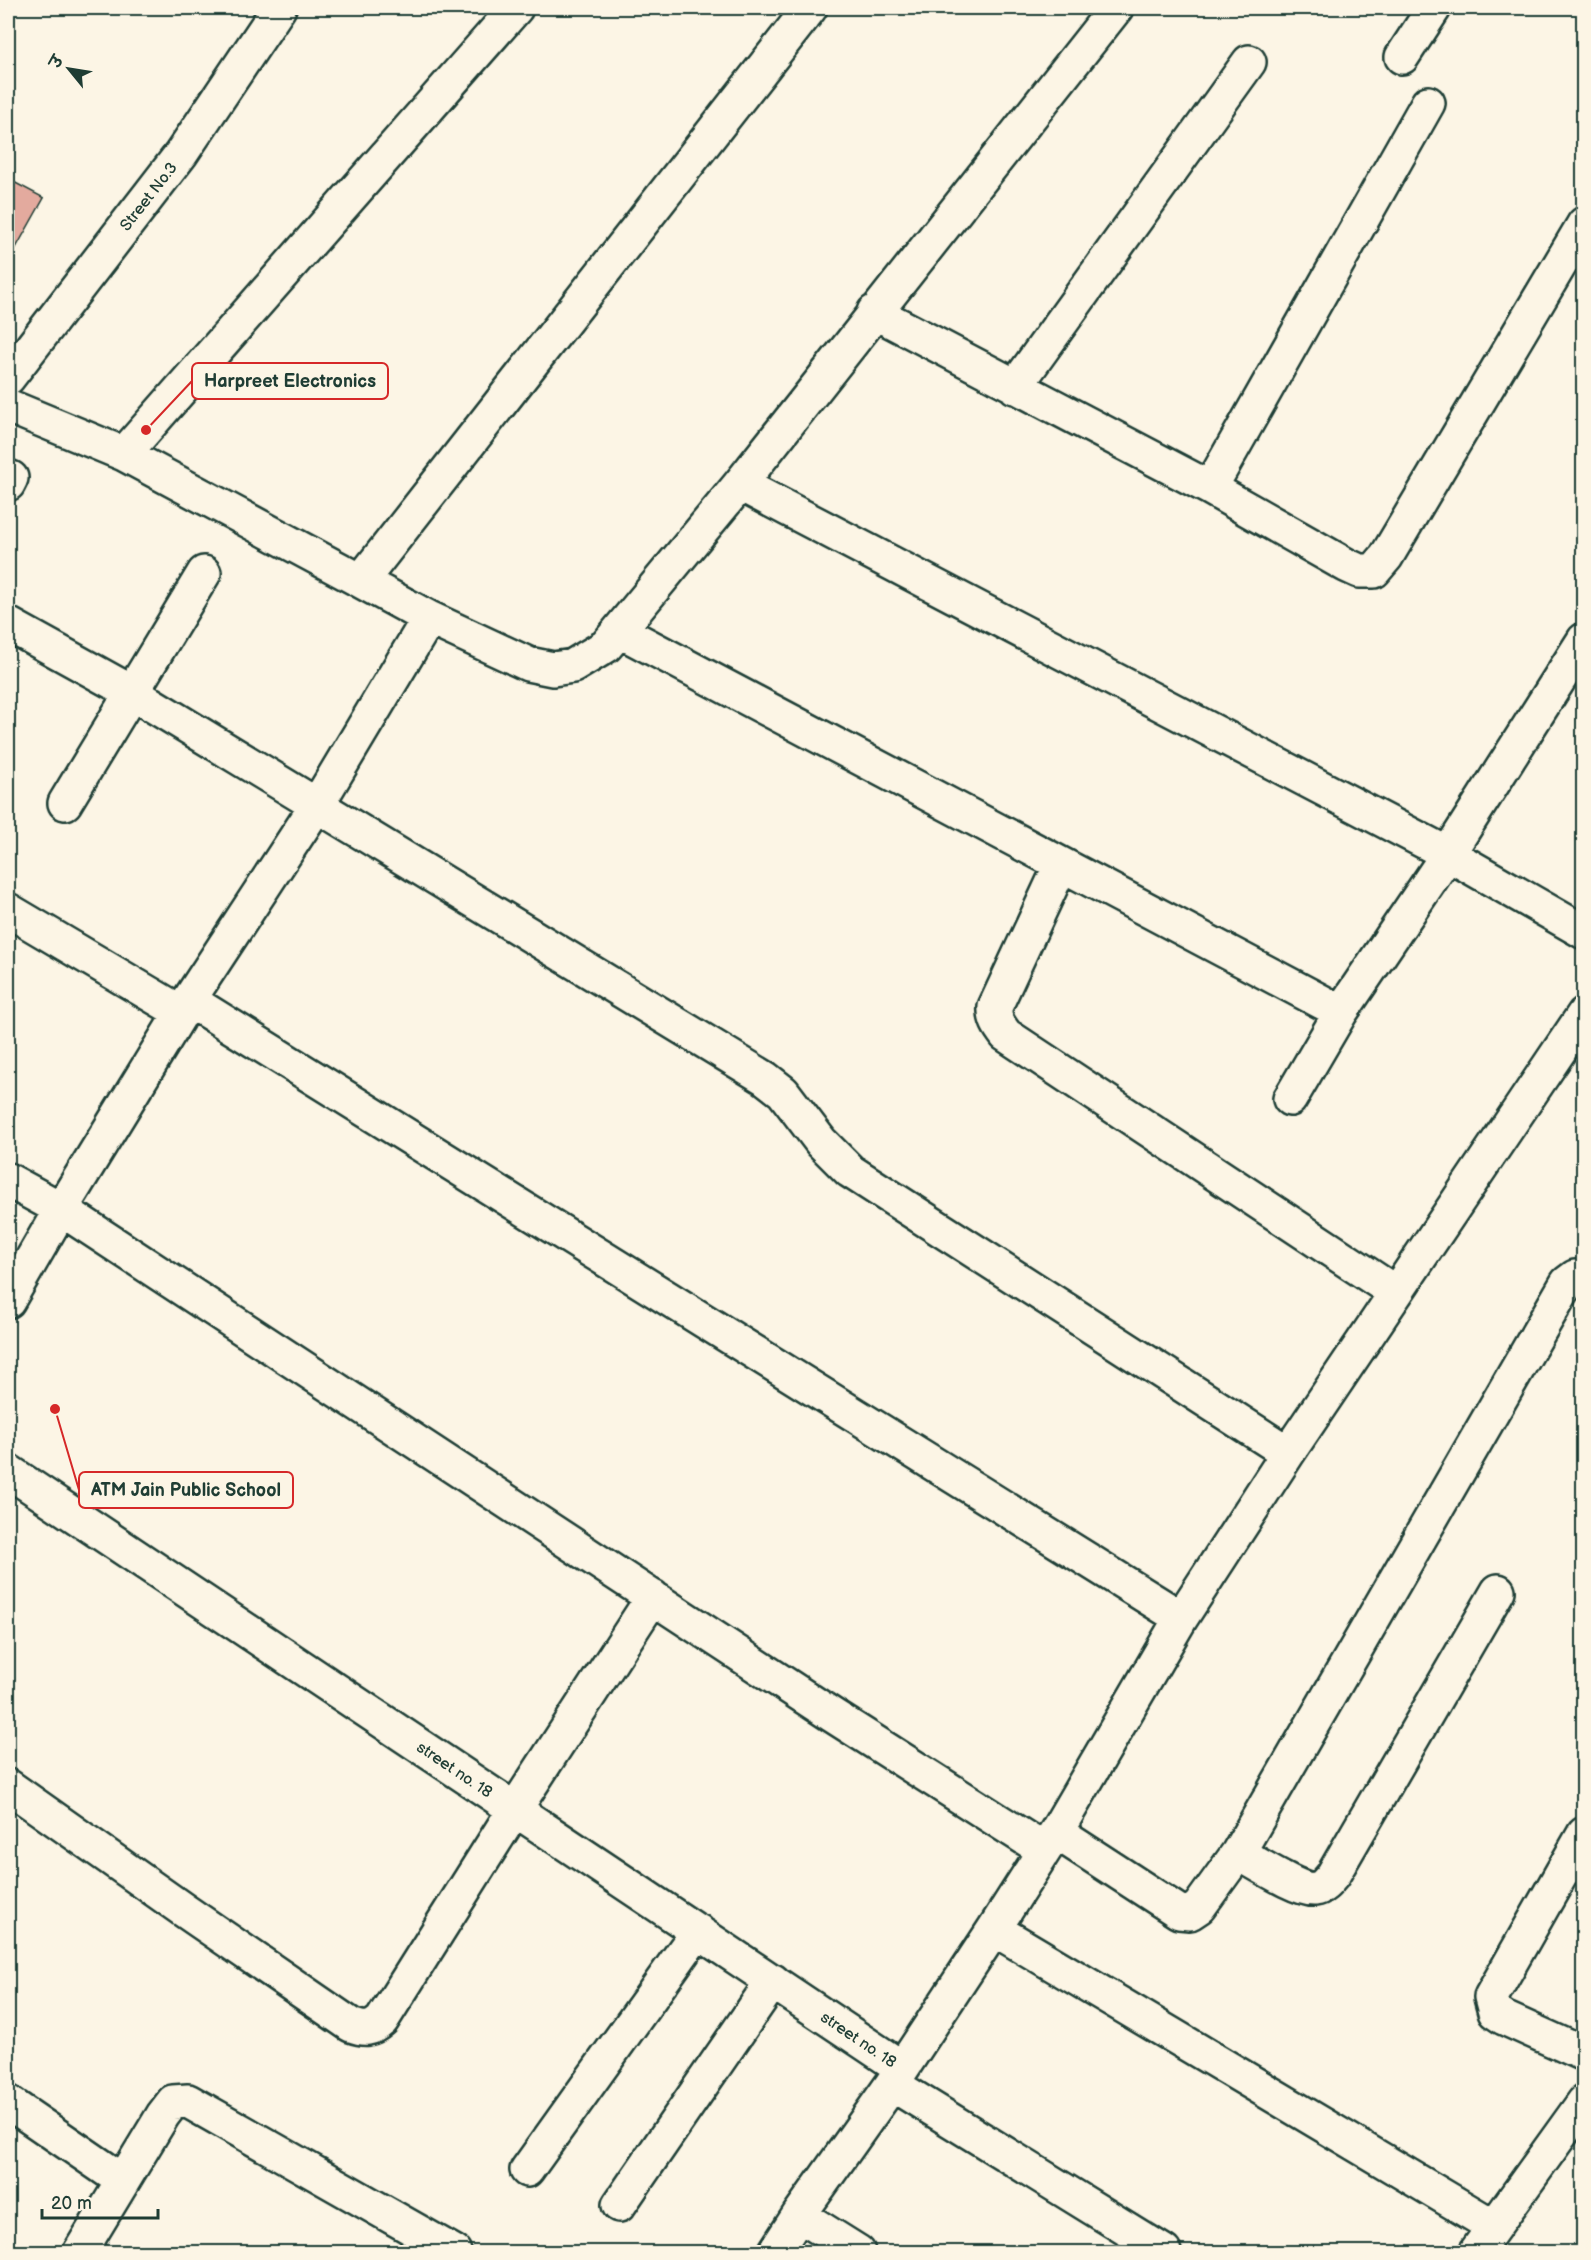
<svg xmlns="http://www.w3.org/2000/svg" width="1591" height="2260" font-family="'Balsamiq Sans','Playpen Sans Deva',sans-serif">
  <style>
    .building { fill: #e3aa9e; stroke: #1f3d34; stroke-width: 1.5 }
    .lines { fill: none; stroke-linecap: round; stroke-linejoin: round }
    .street-casing { stroke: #1f3d34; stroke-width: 38 }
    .street { stroke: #fcf5e5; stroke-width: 33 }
    .labels { text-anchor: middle; stroke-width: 4.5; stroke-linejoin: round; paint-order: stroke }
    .street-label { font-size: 16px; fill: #1f3d34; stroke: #fcf5e5 }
    .leader { fill: none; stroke: #d62828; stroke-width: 2 }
    .callout-dot { fill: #d62828; stroke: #fcf5e5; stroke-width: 2 }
    .callout { fill: #fcf5e5; stroke: #d62828; stroke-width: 2 }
    .callout-label { font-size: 18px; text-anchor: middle; font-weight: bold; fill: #1f3d34 }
  </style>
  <rect width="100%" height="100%" fill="#fcf5e5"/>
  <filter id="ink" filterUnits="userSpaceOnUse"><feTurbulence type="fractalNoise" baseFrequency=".0167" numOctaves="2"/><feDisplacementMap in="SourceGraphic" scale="12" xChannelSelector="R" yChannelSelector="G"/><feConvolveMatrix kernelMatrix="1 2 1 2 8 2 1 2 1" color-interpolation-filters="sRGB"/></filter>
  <g filter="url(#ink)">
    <path class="building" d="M 8,179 L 44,198 L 8,262 Z"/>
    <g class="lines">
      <g class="street-casing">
        <path id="street" d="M 810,8 L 361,581 L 429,618 L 528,664 L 553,669 L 573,666 L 606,646 L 740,484 L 1116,8
          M 1402,57 L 1434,8
          M 874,312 L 1210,488 L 1346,565 L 1359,571 L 1374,571 L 1386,557 L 1584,224
          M 8,378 L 181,154 L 279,8
          M 1015,387 L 1249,62
          M 8,406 L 124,454 L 516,8
          M 124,454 L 361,581
          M 8,484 L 11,478
          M 740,484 L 1448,854 L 1584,932
          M 1210,488 L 1428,103
          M 8,624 L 131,692 L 765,1078 L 783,1092 L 821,1142 L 850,1171 L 1288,1453
          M 620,631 L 1341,1012
          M 65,803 L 204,573
          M 1061,865 L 995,1007 C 994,1019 999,1026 1006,1035 L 1396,1293
          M 8,910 L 182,1013
          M 189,1000 L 1181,1618
          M 1290,1099 L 1341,1012 L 1448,854 L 1584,640
          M 8,1180 L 61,1209 L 189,1000 L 317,805 L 429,618
          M 8,1301 L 61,1209 L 832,1715 L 1044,1850
          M 8,1471 L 902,2068
          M 8,1786 L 185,1911 L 351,2025 C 365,2030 371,2030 382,2020 L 515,1809 L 653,1597
          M 1056,1832 L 1179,1912 L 1190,1913 L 1199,1907 L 1238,1853 L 1567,1283 L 1575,1277 L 1584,1277
          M 1584,1834 L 1491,1997 L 1495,2012 L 1504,2018 L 1584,2054
          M 1238,1853 C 1253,1861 1301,1892 1315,1889 C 1323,1888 1328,1881 1333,1875 L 1498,1591
          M 994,1929 L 1493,2226
          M 892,2084 L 1164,2252
          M 8,2102 L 123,2181
          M 527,2170 L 698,1931
          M 619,2205 L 773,1981
          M 799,2215 L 858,2252
          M 80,2252 L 163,2115 L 173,2102 L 188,2101 L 454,2252
          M 775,2252 L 799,2215 L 892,2084 L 994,1929 L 1056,1832 L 1181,1618 L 1288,1453 L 1584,1014
          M 1476,2252 L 1584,2102"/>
      </g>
      <use href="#street" class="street"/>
    </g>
  </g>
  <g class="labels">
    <g class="street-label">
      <text transform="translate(148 196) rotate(-52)" y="6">Street No.3</text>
      <text transform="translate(455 1769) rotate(34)" y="6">street no. 18</text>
      <text transform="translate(859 2039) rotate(34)" y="6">street no. 18</text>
    </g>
  </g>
  <path class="leader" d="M146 430L192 381M55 1409L79 1490"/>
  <g class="callout-dot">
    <circle cx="146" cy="430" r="6"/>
    <circle cx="55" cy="1409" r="6"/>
  </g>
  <g class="callout">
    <rect x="192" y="363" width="196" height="36" rx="6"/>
    <rect x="79" y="1472" width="214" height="36" rx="6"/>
  </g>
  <g class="callout-label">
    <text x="290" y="387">Harpreet Electronics</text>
    <text x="186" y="1496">ATM Jain Public School</text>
  </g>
  <rect width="1591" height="2260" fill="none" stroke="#fcf5e5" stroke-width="30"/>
  <rect x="15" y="15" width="1561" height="2230" fill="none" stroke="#1f3d34" stroke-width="2" filter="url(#ink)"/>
  <g transform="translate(69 69) rotate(300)" stroke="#fcf5e5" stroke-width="4.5" paint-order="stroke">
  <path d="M0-4.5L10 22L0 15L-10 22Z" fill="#1f3d34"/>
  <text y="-9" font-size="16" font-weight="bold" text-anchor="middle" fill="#1f3d34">उ</text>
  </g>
  <path d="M42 2209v9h116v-9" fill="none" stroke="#1f3d34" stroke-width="3"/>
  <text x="51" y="2209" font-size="18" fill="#1f3d34" stroke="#fcf5e5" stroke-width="4.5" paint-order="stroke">20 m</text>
</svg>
